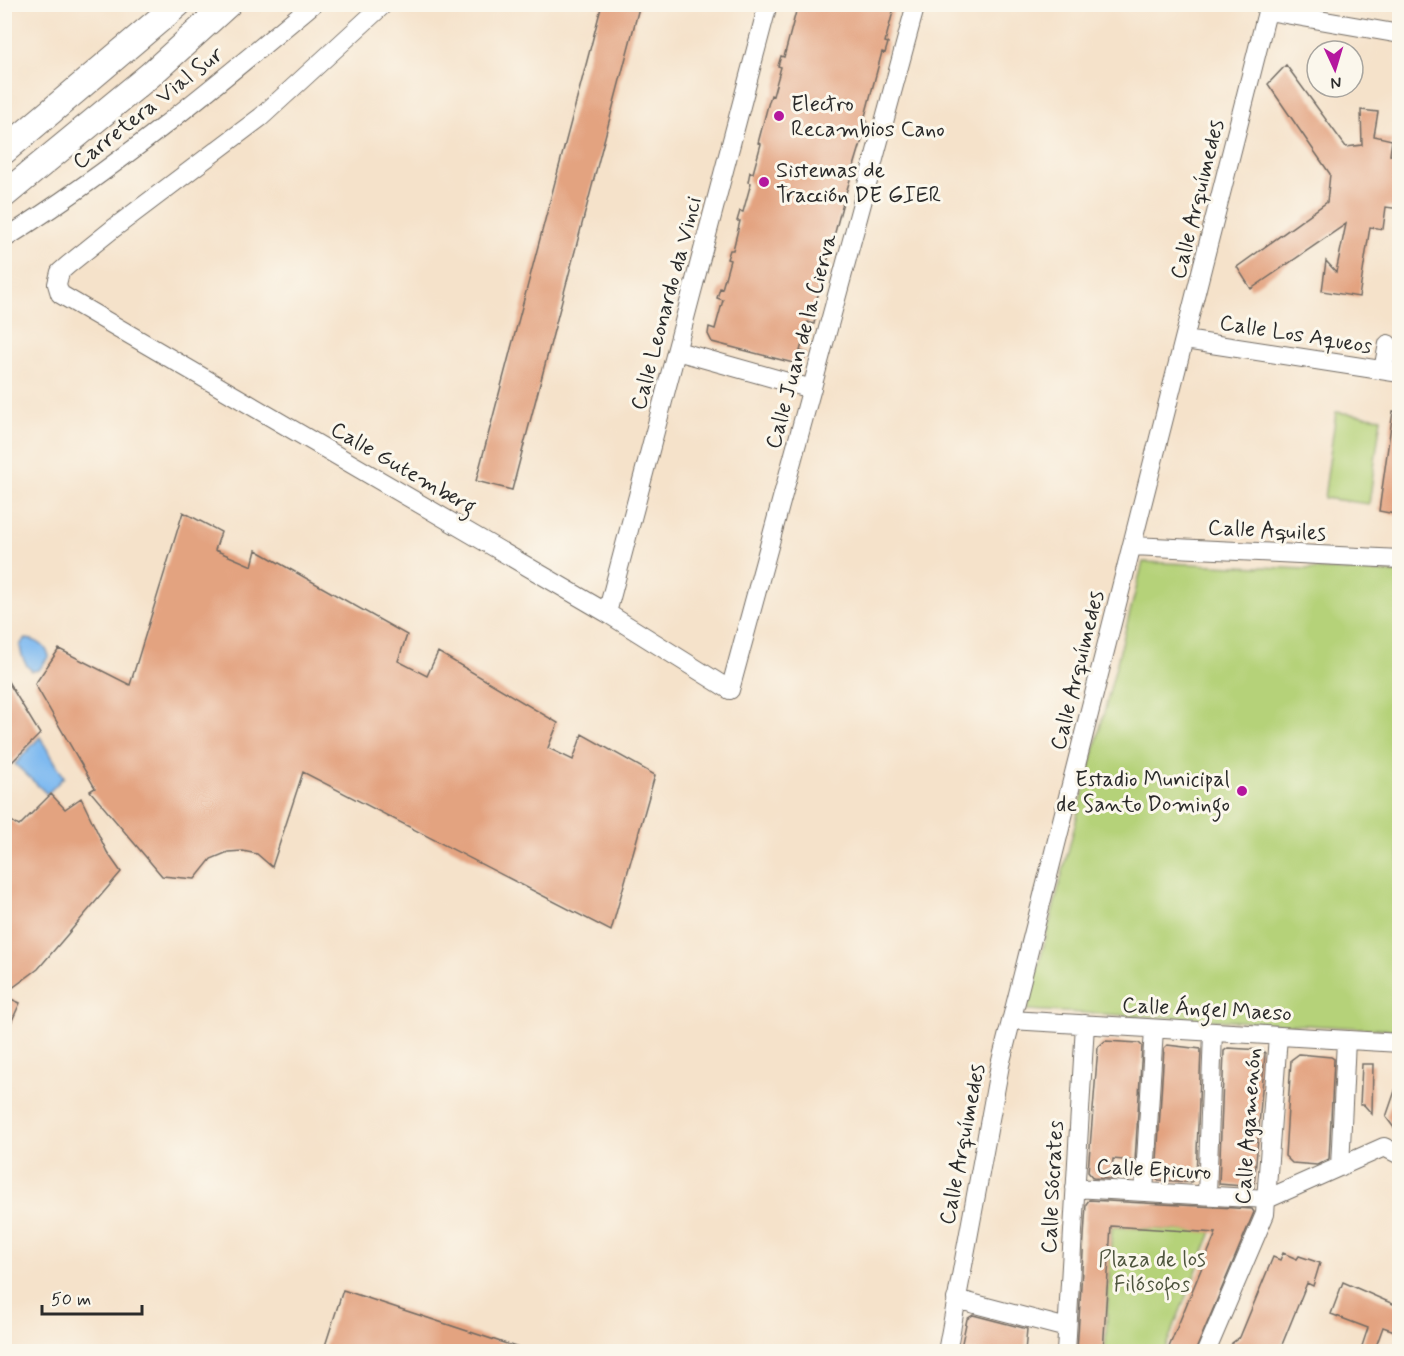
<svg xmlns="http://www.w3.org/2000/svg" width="1404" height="1356" font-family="Mynerve,sans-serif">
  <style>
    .green { fill: #b5d279; stroke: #707e52; stroke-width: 1.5 }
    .water { fill: #7fbaf0; stroke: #55728e; stroke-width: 1.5 }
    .building { fill: #e3a380 }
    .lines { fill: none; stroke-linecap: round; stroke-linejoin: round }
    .minor-casing { stroke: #726b63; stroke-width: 20 }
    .highway-casing { stroke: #726b63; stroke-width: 28 }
    .minor { stroke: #fff; stroke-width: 18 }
    .highway { stroke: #fff; stroke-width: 26 }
    .poi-dot { fill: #b5179e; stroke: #fbf7ec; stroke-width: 2 }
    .labels { text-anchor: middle; stroke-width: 6; stroke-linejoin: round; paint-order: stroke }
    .poi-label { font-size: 22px; fill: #2b2b2b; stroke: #fbf7ec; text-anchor: start }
    .street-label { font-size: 22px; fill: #2b2b2b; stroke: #fbf7ec }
    .park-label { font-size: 22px; fill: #4e553e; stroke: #fbf7ec }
  </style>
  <rect width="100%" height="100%" fill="#fbf7ec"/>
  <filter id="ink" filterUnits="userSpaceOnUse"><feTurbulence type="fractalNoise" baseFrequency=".0167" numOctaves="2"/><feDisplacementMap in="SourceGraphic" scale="12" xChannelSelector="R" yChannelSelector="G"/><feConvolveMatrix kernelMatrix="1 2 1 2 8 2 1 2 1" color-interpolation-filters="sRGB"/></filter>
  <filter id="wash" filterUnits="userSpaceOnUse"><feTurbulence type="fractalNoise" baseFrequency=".008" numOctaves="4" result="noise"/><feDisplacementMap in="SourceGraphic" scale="24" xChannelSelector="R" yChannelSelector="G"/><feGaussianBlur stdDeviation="1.35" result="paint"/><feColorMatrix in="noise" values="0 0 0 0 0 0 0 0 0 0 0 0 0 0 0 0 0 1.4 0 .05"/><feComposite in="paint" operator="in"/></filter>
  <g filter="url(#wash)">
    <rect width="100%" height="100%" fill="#f5e2ca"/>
    <path class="green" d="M 1336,412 L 1381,418 L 1369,504 L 1324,498 Z
      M 1143,562 L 1399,573 L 1399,1030 L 1027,1010 Z
      M 1112,1227 L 1212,1232 L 1164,1351 L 1105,1352 Z"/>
    <path class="water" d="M 24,639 C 35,639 46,645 49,656 L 39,670 L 32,671 C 25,665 21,655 20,646 Z
      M 40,737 L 64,777 L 47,794 L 15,764 Z"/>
    <g id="blocks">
      <path class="building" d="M 602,4 L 640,4 L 512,490 L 476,481 Z
        M 798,4 L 895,4 L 885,42 L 888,43 L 885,53 L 882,52 L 864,120 L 867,121 L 865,130 L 842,206 L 824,274 L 826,275 L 824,285 L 821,284 L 813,313 L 816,314 L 814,324 L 808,322 L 800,351 L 807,353 L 804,360 L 797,364 L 712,342 L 708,334 L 709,327 L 715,329 L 723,300 L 717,298 L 720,288 L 722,289 L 730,260 L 727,259 L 730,250 L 733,250 L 740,221 L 737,221 L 740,211 L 743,212 L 751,183 L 748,182 L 750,172 L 753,173 L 761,144 L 758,143 L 768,105 L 771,95 L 773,96 L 781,67 L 778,66 L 781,56 L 784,57 Z
        M 1286,65 L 1346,147 L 1362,145 L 1361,110 L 1378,112 L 1374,136 L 1392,140 L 1390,155 L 1400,156 L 1400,209 L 1386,207 L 1383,229 L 1370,227 L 1359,297 L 1322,291 L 1326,261 L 1336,272 L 1346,224 L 1251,289 L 1237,267 L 1327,202 L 1330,174 L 1268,84 Z
        M 1393,411 L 1400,412 L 1400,515 L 1379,511 Z
        M 183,512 L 221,532 L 215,550 L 252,566 L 256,550 L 407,635 L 398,661 L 427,676 L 438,652 L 558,723 L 548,748 L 573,760 L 582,734 L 655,775 L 611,931 L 303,772 L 272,867 L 257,854 L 243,851 L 228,852 L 211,859 L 195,879 L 162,876 L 90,791 L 95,788 L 35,684 L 59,649 L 130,685 Z
        M 4,675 L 40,734 L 4,770 Z
        M 51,794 L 65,809 L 81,798 L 107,852 L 121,872 L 38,969 L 4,994 L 4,816 L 19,826 Z
        M 4,996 L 20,1003 L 4,1038 Z
        M 1105,1041 L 1139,1043 L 1142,1046 L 1135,1161 L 1113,1159 L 1111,1179 L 1093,1178 L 1088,1172 L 1098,1047 Z
        M 1167,1045 L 1201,1049 L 1196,1177 L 1191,1182 L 1158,1180 L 1156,1177 L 1164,1048 Z
        M 1228,1048 L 1262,1050 L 1265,1053 L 1254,1187 L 1219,1184 L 1224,1051 Z
        M 1299,1054 L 1331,1057 L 1334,1059 L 1329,1159 L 1317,1165 L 1292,1163 L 1285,1156 L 1291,1060 Z
        M 1362,1064 L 1373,1064 L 1372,1114 L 1364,1105 L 1360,1105 Z
        M 1398,1082 L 1400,1083 L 1400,1136 L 1386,1117 Z
        M 1089,1200 L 1252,1209 L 1254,1212 L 1195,1352 L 1167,1352 L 1216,1233 L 1111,1226 L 1103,1352 L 1077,1352 L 1086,1204 Z
        M 1283,1253 L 1297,1259 L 1299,1256 L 1320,1263 L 1313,1286 L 1307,1283 L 1279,1352 L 1228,1352 L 1232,1343 L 1240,1337 L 1273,1257 L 1280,1260 Z
        M 1343,1282 L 1400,1307 L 1400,1333 L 1383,1327 L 1374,1352 L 1360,1352 L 1368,1328 L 1331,1314 Z
        M 343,1290 L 522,1349 L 522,1352 L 323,1352 Z
        M 973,1315 L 1027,1329 L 1025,1352 L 960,1352 L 967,1319 Z"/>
    </g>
  </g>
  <g filter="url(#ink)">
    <use href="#blocks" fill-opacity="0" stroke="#726b63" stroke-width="1.5"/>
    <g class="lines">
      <g class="minor-casing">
        <path id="minor" d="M 384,4 L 261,117 L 114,228 L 68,265 L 60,272 L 57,284 L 60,294 L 607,613 L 730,690 L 916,4
          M 1268,11 L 1400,34
          M 4,239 C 114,170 214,87 313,4
          M 1185,340 L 1400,373
          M 677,351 L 812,389
          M 1383,370 L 1388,344
          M 1133,546 L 1400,559
          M 607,613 L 768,4
          M 1011,1020 L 1400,1043
          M 1340,1167 L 1346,1040
          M 1075,1188 L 1267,1199 L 1384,1147 L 1400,1155
          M 1144,1192 L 1154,1029
          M 1207,1195 L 1213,1032
          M 956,1299 L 1067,1328
          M 947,1352 L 1000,1065 L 1269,4
          M 1066,1352 L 1085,1024
          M 1206,1352 L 1265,1214 L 1278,1036"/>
      </g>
      <g class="highway-casing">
        <path id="highway" d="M 4,151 L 178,4
          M 4,195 L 150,75 L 228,4"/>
      </g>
      <use href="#minor" class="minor"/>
      <use href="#highway" class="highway"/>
    </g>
  </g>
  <g class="poi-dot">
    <circle cx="779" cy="116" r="6"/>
    <circle cx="764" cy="182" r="6"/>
    <circle cx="1242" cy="791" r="6"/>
  </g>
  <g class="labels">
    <g class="poi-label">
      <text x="791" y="111">Electro<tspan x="791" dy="25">Recambios Cano</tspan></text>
      <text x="776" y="177">Sistemas de<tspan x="776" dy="25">Tracción DE GIER</tspan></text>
      <text x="1230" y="786" text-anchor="end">Estadio Municipal<tspan x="1230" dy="25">de Santo Domingo</tspan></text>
    </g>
    <g class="street-label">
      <text transform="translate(147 107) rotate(-38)" y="8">Carretera Vial Sur</text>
      <text transform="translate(1196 199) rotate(-76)" y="8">Calle Arquímedes</text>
      <text transform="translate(665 303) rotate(-75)" y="8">Calle Leonardo da Vinci</text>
      <text transform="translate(1296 333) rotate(9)" y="8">Calle Los Aqueos</text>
      <text transform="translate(800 341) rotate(-75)" y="8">Calle Juan de la Cierva</text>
      <text transform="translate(404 467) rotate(30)" y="8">Calle Gutemberg</text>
      <text transform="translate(1267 529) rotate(3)" y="8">Calle Aquiles</text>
      <text transform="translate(1076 670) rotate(-76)" y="8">Calle Arquímedes</text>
      <text transform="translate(1207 1008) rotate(3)" y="8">Calle Ángel Maeso</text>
      <text transform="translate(1247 1126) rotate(-86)" y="8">Calle Agamenón</text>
      <text transform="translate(961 1144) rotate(-79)" y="8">Calle Arquímedes</text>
      <text transform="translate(1154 1168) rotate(3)" y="8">Calle Epicuro</text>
      <text transform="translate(1051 1187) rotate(-87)" y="8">Calle Sócrates</text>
    </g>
    <g class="park-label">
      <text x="1152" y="1266">Plaza de los<tspan x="1152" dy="25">Filósofos</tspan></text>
    </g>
  </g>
  <rect width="1404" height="1356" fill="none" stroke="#fbf7ec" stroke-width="24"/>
  <g transform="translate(1335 69) rotate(176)"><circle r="28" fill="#fbf7ec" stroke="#a8a59f" stroke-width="1.5"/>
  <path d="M0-4.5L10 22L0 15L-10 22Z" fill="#b5179e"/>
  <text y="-9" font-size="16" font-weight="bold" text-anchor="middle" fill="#2b2b2b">N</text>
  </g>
  <path d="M42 1305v9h100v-9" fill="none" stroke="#2b2b2b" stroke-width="3"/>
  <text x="51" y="1305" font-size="18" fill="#2b2b2b" stroke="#fbf7ec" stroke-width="4.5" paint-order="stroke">50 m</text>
</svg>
